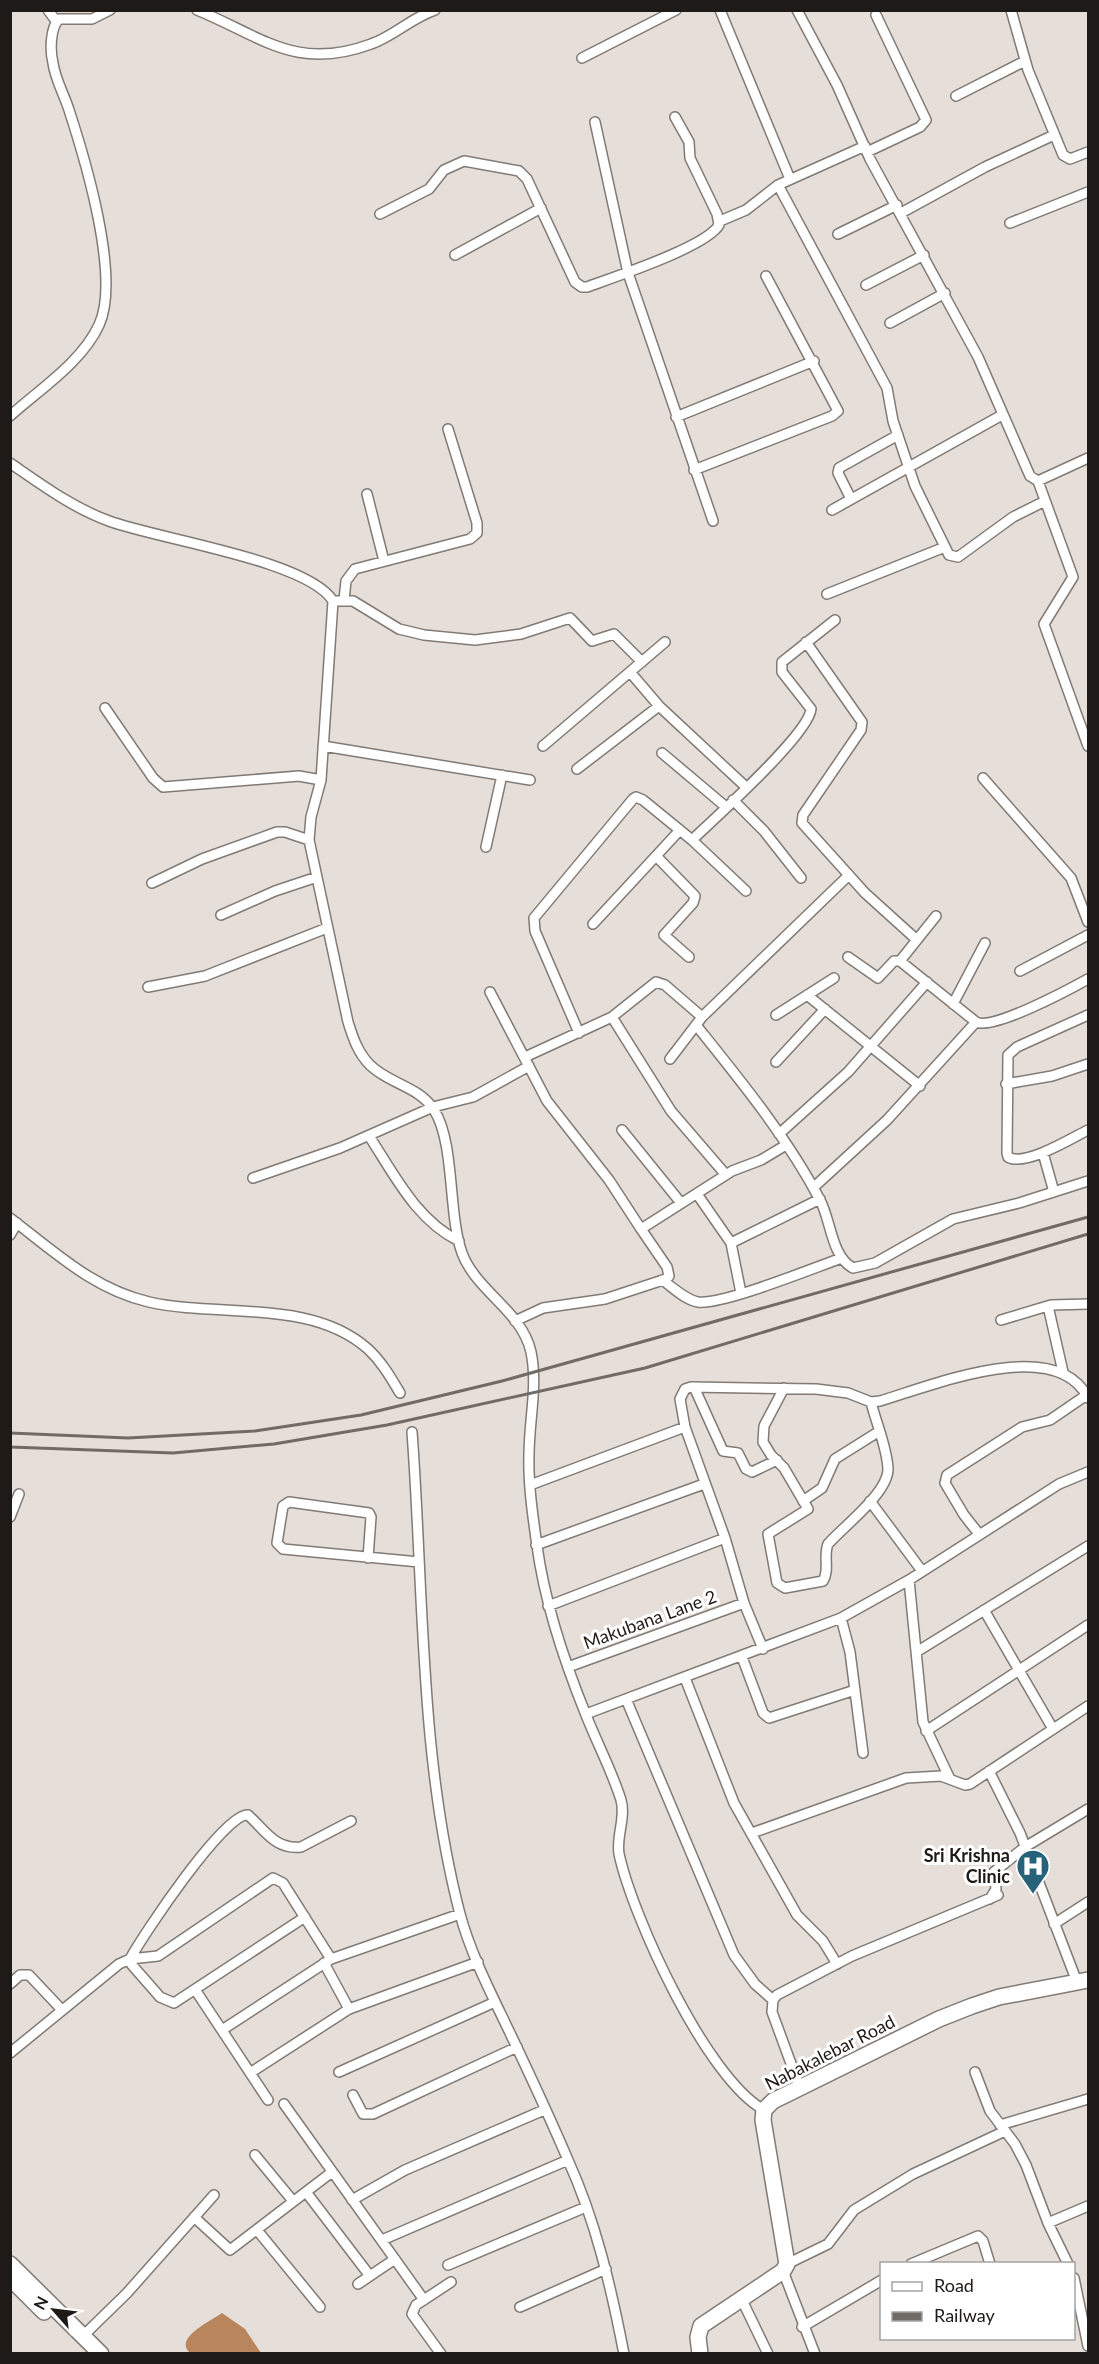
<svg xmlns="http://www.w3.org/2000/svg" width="1099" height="2364" font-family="Lato,sans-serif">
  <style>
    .water { fill: #b8855c }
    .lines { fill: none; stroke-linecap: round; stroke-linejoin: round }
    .minor-casing { stroke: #817a75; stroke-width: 12 }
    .primary-casing { stroke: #817a75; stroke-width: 18 }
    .trunk-casing { stroke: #817a75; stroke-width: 18 }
    .minor { stroke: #fff; stroke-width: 9 }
    .primary { stroke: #fff; stroke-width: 15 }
    .trunk { stroke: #fff; stroke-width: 15 }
    .rail { stroke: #706b67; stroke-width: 3 }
    .labels { text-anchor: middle; stroke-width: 6; stroke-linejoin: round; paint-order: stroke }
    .street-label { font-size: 18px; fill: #1d1a18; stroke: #fff }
    .poi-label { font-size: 18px; font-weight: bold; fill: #1d1a18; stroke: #fff; text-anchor: end }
  </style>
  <rect width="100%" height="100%" fill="#e6ded8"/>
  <path class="water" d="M 222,2313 L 245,2329 L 261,2353 L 190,2353 C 173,2338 211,2321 222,2313 Z"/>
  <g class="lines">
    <g class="minor-casing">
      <path id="minor" d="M 48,10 L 56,21
        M 197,10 C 261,36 296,72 371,44 C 394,36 411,18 435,10
        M 720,10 L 790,179
        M 797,10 L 837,85 L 870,159 L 978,357 L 1030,476 L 1038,481 L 1088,458
        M 1011,10 L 1028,70 L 1063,155 L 1070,159 L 1088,152
        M 582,58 L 676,10
        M 956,96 L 1025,61
        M 595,122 L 628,273 L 713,521
        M 867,152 L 920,127 L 926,120 L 876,15
        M 778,185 L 887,388 L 893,421 L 915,486 L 949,555 L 958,557 L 1013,517 L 1045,501
        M 901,213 L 985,167 L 1054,135
        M 380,214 L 429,189 L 444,170 L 464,161 L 519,171 L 527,179 L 575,282 L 582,287 L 587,287 C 614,277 706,247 719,225 L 717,214 L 690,158 L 689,142 L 675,117
        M 720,221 L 746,210 L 778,185 L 865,146
        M 1010,223 L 1088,192
        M 838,234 L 897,205
        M 455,255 L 541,208
        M 866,285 L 924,255
        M 890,323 L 945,293
        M 10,416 C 40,389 82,362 99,325 C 121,278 85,159 69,110 C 64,94 55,79 53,63 C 50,51 50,28 59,19 L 92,19 L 110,10
        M 676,417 L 814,361
        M 10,463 C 42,485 73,508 109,521 C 157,539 308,560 333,601 L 321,780 L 311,817 L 309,840 L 348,1022 C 353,1038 358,1053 370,1065 C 389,1084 419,1086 434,1110 C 455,1142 448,1215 462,1253 C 476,1291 522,1311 531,1352 C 538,1386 529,1420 529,1455 C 528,1485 533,1517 537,1546 C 545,1604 564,1661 586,1715 C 597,1743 612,1771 621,1800 C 626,1818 616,1836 619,1854 C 633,1918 707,2079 764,2110
        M 694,470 L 832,416 L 838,411 L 766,276
        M 1038,481 L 1073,577 L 1044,624 L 1088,746
        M 367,494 L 384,561
        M 851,499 L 838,473 L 839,468 L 898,435
        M 832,510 L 1002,415
        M 827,594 L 945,547
        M 344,600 L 346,581 L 355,569 L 470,539 L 477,533 L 477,523 L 448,429
        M 333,601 L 353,601 L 399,629 L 424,635 L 475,640 L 521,634 L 570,618 L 592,641 L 614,634 L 642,662
        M 806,642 L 862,722 L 861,730 L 803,815 L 802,823 L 865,893 L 917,940
        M 630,672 L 659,706 L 746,787
        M 105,708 L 153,778 L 163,787 L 299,776 L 321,780
        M 323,746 L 530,780
        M 543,746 L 665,642
        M 662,753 L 726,807
        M 577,769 L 659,706
        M 983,778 L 1071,878 L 1088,922
        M 733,800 L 764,831 L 801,878
        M 692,840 C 715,818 809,734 811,709 L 782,672 L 782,662 L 835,620
        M 486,847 L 502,775
        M 657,857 L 695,896 L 693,903 L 664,935 L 689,957
        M 152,883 L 202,859 L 277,832 L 285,832 L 309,840
        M 221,915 L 275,891 L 317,877
        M 593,924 L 680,830
        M 848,957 L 878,978 L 894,961 L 900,961 L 976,1022 C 992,1031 1070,989 1088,979
        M 900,961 L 936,916
        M 1020,971 L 1088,935
        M 148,987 L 205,976 L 327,928
        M 490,992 L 547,1101 L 609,1180 L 641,1229
        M 807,995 L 920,1086
        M 953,1004 L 985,943
        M 776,1015 L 834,978
        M 1088,1015 L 1017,1047 L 1008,1055 L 1007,1153 L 1008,1157 C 1025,1167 1072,1138 1088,1130
        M 612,1017 L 671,1111 L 726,1175
        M 696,1025 C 740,1080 787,1137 820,1200 C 831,1220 831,1256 853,1268 L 875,1263 L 953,1219 L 1019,1203 L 1088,1181
        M 579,1033 L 535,931 L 534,918 L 633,799 L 636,797 L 643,800 L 692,840 L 746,891
        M 525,1057 L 612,1017 L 656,982 L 665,985 L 702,1017
        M 670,1059 L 702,1017 L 849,875
        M 776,1062 L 825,1009
        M 1006,1084 L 1052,1076 L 1088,1064
        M 622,1130 L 681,1203
        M 779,1134 L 848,1072 L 927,982
        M 369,1136 C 394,1174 416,1220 459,1241
        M 1043,1153 L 1054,1192
        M 253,1178 L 340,1148 L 433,1107 L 473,1097 L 529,1066
        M 814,1187 L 887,1120 L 976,1022
        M 697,1194 L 731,1243 L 741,1293
        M 10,1218 C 55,1252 93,1289 149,1302 C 219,1318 311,1298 368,1349 C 382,1362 391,1378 400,1393
        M 10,1235 L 17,1223
        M 731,1243 L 820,1199
        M 662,1280 C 673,1287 685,1300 698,1302 C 723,1305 813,1268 842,1258
        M 1048,1306 L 1063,1372
        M 1001,1320 L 1051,1305 L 1088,1304
        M 515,1321 L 543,1308 L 605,1299 L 666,1279 L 669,1276 L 667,1267 L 641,1229 L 732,1171 L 761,1160 L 786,1145
        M 694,1387 L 723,1451 L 738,1453 L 746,1469 L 752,1472 L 777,1460
        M 784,1388 L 764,1426 L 763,1442 L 771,1455 L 784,1468 L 808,1509 L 768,1534 L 777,1583 L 785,1588 L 823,1581 C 830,1570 823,1556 828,1544 C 844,1526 888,1493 888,1469 C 887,1447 876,1423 871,1402
        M 412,1432 C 424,1592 419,1757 460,1914 C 471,1955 492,1995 510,2033 C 530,2075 550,2118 568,2160 C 596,2222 611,2287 624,2354
        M 530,1485 L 685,1427
        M 803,1501 L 822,1488 L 835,1459 L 878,1432
        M 870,1501 L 922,1571
        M 10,1517 L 19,1494
        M 979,1534 L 964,1515 L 945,1483 L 947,1475 L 1022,1427 L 1050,1420 L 1088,1394
        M 536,1545 L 704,1484
        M 368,1558 L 371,1517 L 369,1513 L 289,1502 L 283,1506 L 277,1543 L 283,1549 L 419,1562
        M 909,1580 L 923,1722 L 949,1777
        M 548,1606 L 725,1538
        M 984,1610 L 1053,1729
        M 841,1618 L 850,1652 L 863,1753
        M 763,1649 L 744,1603 L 725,1538 L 685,1427 L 680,1399 L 685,1389 L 691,1387 L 816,1389 L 848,1393 L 871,1402 L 880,1401 C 931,1386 1056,1334 1088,1398
        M 918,1651 L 1088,1546
        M 742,1657 L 763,1713 L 769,1718 L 855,1690
        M 568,1667 L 744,1603
        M 685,1678 L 734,1803 L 797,1915 L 823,1941 L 837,1964
        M 626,1699 L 734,1955 L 755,1984 L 773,2000
        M 586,1714 L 841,1618 L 909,1580 L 1059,1484 L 1088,1472
        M 926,1731 L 1088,1625
        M 989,1771 L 1020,1833 L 1077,1982
        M 752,1833 L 906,1778 L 941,1776 L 965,1785 L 970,1784 L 1088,1706
        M 990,1899 L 996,1889 L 994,1872 L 1025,1847 L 1088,1809
        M 305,1917 L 174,2003 L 160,1997 L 132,1965 L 130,1959 C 143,1935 225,1812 248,1815 C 265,1830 275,1850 301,1847 L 351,1821
        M 1054,1924 L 1088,1902
        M 324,1963 L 349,2009
        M 10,1984 L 20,1975 L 29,1975 L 62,2010
        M 196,1991 L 268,2100
        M 222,2030 L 331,1959 L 460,1914
        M 10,2053 L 119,1964 L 130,1959 L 158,1956 L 273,1878 L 283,1883 L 331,1959
        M 339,2072 L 495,2002
        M 975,2072 L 990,2111 L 1015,2144 L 1026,2165 L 1048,2223 L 1068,2264
        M 250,2073 L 349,2009 L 478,1962
        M 800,2088 L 772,2012 L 773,2000 L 777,1995 L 852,1956 L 998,1895
        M 353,2095 L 363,2114 L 373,2114 L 517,2047
        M 284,2104 L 424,2300
        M 1000,2125 L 1088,2099
        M 255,2155 L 293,2201
        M 306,2192 L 370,2276
        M 352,2200 L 405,2170 L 544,2110
        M 194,2217 L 230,2250 L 332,2172
        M 1048,2223 L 1088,2206
        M 257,2230 L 320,2307
        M 382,2240 L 568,2160
        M 787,2264 L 828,2244 L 854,2210 L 913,2174 L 1005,2131
        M 911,2264 L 978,2236 L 983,2241 L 990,2264
        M 448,2265 L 586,2207
        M 783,2271 L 815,2354
        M 1074,2278 L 1088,2346
        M 358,2284 L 395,2259
        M 741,2298 L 768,2354
        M 520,2307 L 606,2269
        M 802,2327 L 882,2280
        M 83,2336 L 127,2293 L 214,2195
        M 441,2354 L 412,2314 L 416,2305 L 451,2282"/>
    </g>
    <g class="primary-casing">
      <path id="primary" d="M 700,2354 L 698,2337 L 701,2326 L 783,2271 L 787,2264 L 763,2120 L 764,2110 L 773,2101 L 939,2019 L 972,2006 L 999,1997 L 1088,1980"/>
    </g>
    <g class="trunk-casing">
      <path id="trunk" d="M 10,2264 L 101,2354
        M 10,2278 L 44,2312"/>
    </g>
    <use href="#minor" class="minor"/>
    <use href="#primary" class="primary"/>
    <use href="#trunk" class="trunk"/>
    <path class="rail" d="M 10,1433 L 128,1438 L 255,1431 L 361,1415 L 502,1381 L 1088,1217
      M 10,1447 L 173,1453 L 274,1444 L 387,1425 L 645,1368 L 1088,1234"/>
  </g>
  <defs>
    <g id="hospital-pin" transform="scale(1.725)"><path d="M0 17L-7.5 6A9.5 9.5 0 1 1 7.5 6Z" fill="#26637a" stroke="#fff"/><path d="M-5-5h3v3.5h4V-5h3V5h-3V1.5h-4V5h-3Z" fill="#fff"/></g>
  </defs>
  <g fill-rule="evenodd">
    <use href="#hospital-pin" x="1033" y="1866"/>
  </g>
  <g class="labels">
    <g class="street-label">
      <text transform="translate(650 1620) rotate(-20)" y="6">Makubana Lane 2</text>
      <text transform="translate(830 2053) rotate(-27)" y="6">Nabakalebar Road</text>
    </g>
    <g class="poi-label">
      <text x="1010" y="1862">Sri Krishna<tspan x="1010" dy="21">Clinic</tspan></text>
    </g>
  </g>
  <rect width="1099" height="2364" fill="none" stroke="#1d1a18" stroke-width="24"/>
  <rect x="880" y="2262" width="195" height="78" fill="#ffffff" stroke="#a5a3a3" stroke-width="1.5"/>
  <rect x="892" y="2282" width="30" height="9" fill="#ffffff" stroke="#a5a3a3" stroke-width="1.5"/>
  <text x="934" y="2292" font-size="18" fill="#1d1a18">Road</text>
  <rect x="892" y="2312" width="30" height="9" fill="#706b67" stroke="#a5a3a3" stroke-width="1.5"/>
  <text x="934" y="2322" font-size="18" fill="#1d1a18">Railway</text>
  <g transform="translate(54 2310) rotate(298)" stroke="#ffffff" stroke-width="4.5" paint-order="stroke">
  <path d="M0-4.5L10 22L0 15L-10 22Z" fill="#1d1a18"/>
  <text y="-9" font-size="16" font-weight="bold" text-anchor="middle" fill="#1d1a18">N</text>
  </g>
</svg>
